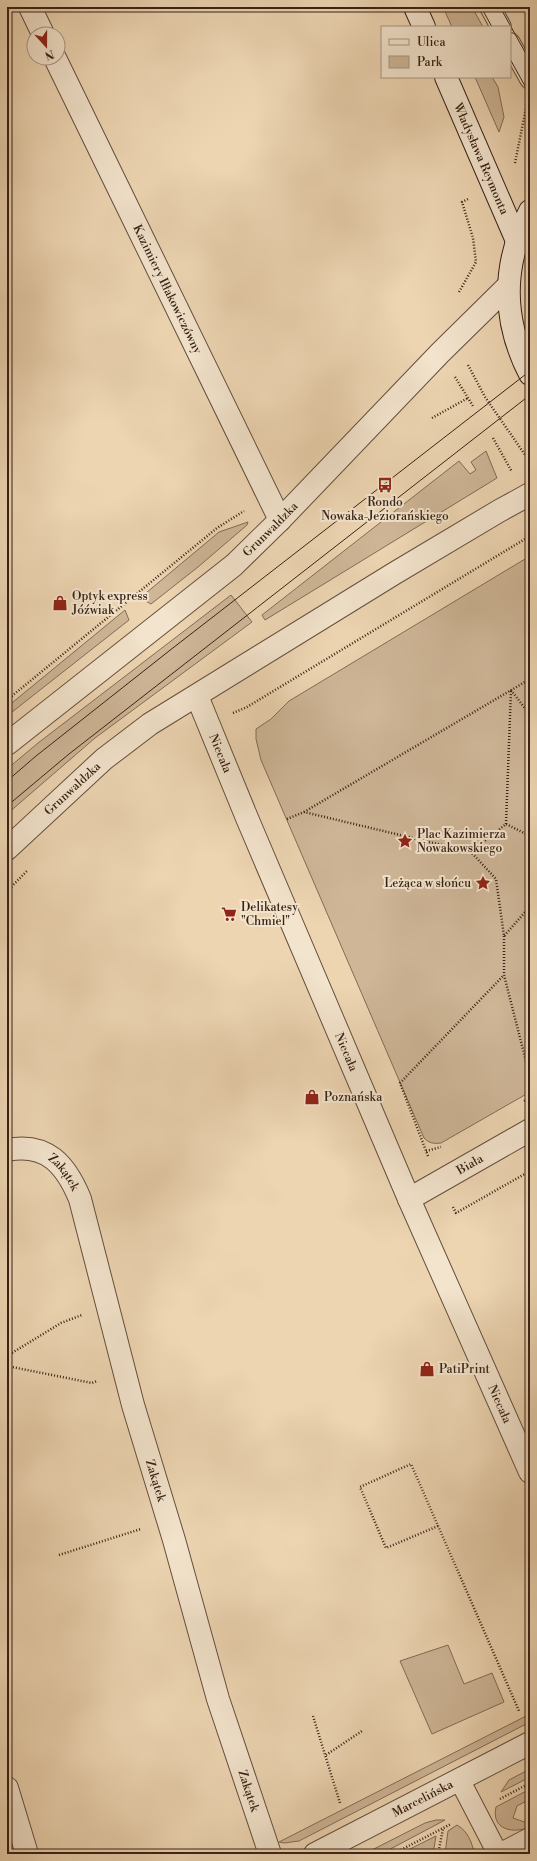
<svg xmlns="http://www.w3.org/2000/svg" width="537" height="1861" font-family="'Libre Bodoni',serif">
  <style>
    .green { fill: #ceb697; stroke: #826c56 }
    .lines { fill: none; stroke-linecap: round; stroke-linejoin: round }
    .service-casing { stroke: #644e3d; stroke-width: 22 }
    .minor-casing { stroke: #644e3d; stroke-width: 24 }
    .tertiary-casing { stroke: #644e3d; stroke-width: 24 }
    .secondary-casing { stroke: #372116; stroke-width: 24 }
    .path { stroke: #372116; stroke-width: 2.5; stroke-dasharray: 1 2; stroke-linecap: butt }
    .service { stroke: #f3e4cd; stroke-width: 20 }
    .minor { stroke: #f3e4cd; stroke-width: 22 }
    .tertiary { stroke: #f3e4cd; stroke-width: 22 }
    .secondary { stroke: #f3e4cd; stroke-width: 22 }
    .tram { stroke: #372116; stroke-width: 1 }
    .labels { text-anchor: middle; stroke-width: 4; stroke-linejoin: round; paint-order: stroke }
    .street-label { font-size: 12px; fill: #372116; stroke: #f3e4cd }
    .poi-label { font-size: 12px; fill: #372116; stroke: #f3e4cd; text-anchor: start }
  </style>
  <rect width="100%" height="100%" fill="#edd5b2"/>
  <filter id="stains"><feTurbulence type="fractalNoise" baseFrequency=".005" numOctaves="4"/><feColorMatrix values="0 0 0 0 .2 0 0 0 0 .09 0 0 0 0 .02 0 0 0 .5 -.17"/></filter>
  <radialGradient id="worn" r=".72"><stop offset=".6" stop-color="#630" stop-opacity="0"/><stop offset="1" stop-color="#630" stop-opacity=".3"/></radialGradient>
  <path class="green" d="M 443,7 L 472,7 L 483,27 L 452,27 Z
    M 475,77 L 492,77 L 498,87 L 504,117 L 499,132 Z
    M 486,451 L 497,478 L 265,620 L 262,615 L 459,461 L 470,474 L 476,470 L 471,462 Z
    M 248,522 L 247,525 L 198,567 L 151,604 L 140,598 L 219,532 Z
    M 530,556 L 530,1092 L 441,1143 C 433,1144 429,1143 424,1138 L 261,760 L 256,739 L 256,729 L 271,719 L 289,701 Z
    M 231,595 L 252,622 L 95,738 L 7,814 L 7,769 L 38,743 Z
    M 125,610 L 129,620 L 7,716 L 7,707 Z
    M 448,1645 L 464,1684 L 492,1673 L 504,1702 L 432,1734 L 400,1661 Z
    M 530,1714 L 530,1722 L 299,1841 L 284,1843 L 279,1842 Z
    M 530,1769 L 530,1777 L 501,1792 L 509,1780 Z
    M 530,1789 L 530,1799 L 517,1806 L 513,1818 L 530,1824 L 530,1827 C 513,1834 491,1830 496,1807 Z
    M 436,1820 L 445,1820 L 381,1854 L 364,1854 L 425,1823 Z
    M 457,1825 C 469,1832 471,1842 475,1854 L 445,1854 L 448,1831 Z
    M 436,1836 L 433,1854 L 400,1854 Z"/>
  <g class="lines">
    <g class="service-casing">
      <path id="service" d="M 490,7 L 501,27
        M 510,43 L 530,79
        M 459,1779 L 498,1854
        M 499,1854 L 530,1838"/>
    </g>
    <g class="minor-casing">
      <g id="minor">
        <path d="M 30,7 L 43,34"/>
        <path id="s1" d="M 55,58 L 280,520"/>
        <path id="s2" d="M 197,696 L 247,818 L 409,1199 L 530,1472"/>
        <path id="s3" d="M 7,1150 C 47,1142 66,1165 80,1199 L 133,1405 L 174,1540 L 218,1699 L 270,1854"/>
        <path id="s4" d="M 409,1199 L 530,1130"/>
        <path d="M 7,1788 L 27,1854"/>
        <path id="s5" d="M 315,1854 L 530,1743"/>
      </g>
    </g>
    <g class="tertiary-casing">
      <g id="tertiary">
        <path id="s6" d="M 7,744 L 234,565 L 280,520 L 440,353 L 508,286"/>
        <path id="s7" d="M 7,849 L 104,759 L 150,724 L 395,573 L 499,511 L 530,494"/>
      </g>
    </g>
    <g class="secondary-casing">
      <g id="secondary">
        <path d="M 415,7 L 424,27"/>
        <path id="s8" d="M 446,77 L 517,241"/>
        <path d="M 530,211 C 502,264 502,320 530,374"/>
      </g>
    </g>
    <path class="path" d="M 515,163 L 526,108 L 528,106
      M 459,292 L 476,262 L 473,238 L 462,202 L 468,199
      M 468,365 L 485,397 L 530,462
      M 455,377 L 473,406
      M 432,418 L 468,398
      M 493,438 L 512,472
      M 511,690 L 530,715
      M 7,700 L 217,528 L 244,511
      M 233,713 L 247,707 L 530,536
      M 304,812 L 530,679
      M 287,819 L 304,812 L 471,852 L 496,879 L 504,936 L 526,911 L 530,900
      M 506,824 L 511,690
      M 471,852 L 506,824 L 530,836
      M 7,891 L 27,871
      M 504,936 L 504,975 L 530,1077
      M 524,1101 L 530,1098
      M 426,1151 L 441,1147
      M 428,1156 L 400,1083 L 504,975
      M 453,1207 L 456,1213 L 530,1171
      M 7,1356 L 61,1323 L 82,1315
      M 7,1366 L 92,1383 L 97,1381
      M 438,1526 L 386,1548 L 360,1487 L 411,1464 L 519,1711
      M 59,1555 L 141,1529
      M 313,1716 L 340,1803
      M 326,1755 L 362,1731
      M 500,1799 L 530,1783
      M 393,1854 L 451,1824
      M 438,1854 L 443,1829"/>
    <use href="#service" class="service"/>
    <use href="#minor" class="minor"/>
    <use href="#tertiary" class="tertiary"/>
    <use href="#secondary" class="secondary"/>
    <path class="tram" d="M 481,7 L 492,27
      M 500,7 L 530,61
      M 510,59 L 530,95
      M 7,781 L 36,756 L 169,651 L 530,371
      M 7,806 L 69,754 L 530,395"/>
  </g>
  <defs>
    <g id="bus-bare" transform="scale(1.2)"><path d="M-5-6H5V4H4V6H2V4H-2V6H-4V4H-5ZM-3.5-4V0h7V-4ZM-3.5 1.2v1.5H-2V1.2ZM2 1.2v1.5H3.5V1.2Z" fill="#8f2418" stroke="#f3e4cd" stroke-width="2.5" paint-order="stroke"/></g>
    <g id="shop-bare" transform="scale(1.2)"><path d="M-5-2.5h2.3a2.7 3.5 0 0 1 5.4 0H5L5.5 6h-11ZM-1.5-2.5h3a1.5 2.3 0 0 0-3 0Z" fill="#8f2418" stroke="#f3e4cd" stroke-width="2.5" paint-order="stroke"/></g>
    <g id="sight-bare" transform="scale(1.2)"><path d="M0-6L1.8-2.2L6-1.7L2.9 1.2L3.7 5.4L0 3.3L-3.7 5.4L-2.9 1.2L-6-1.7L-1.8-2.2Z" fill="#8f2418" stroke="#f3e4cd" stroke-width="2.5" paint-order="stroke"/></g>
    <g id="supermarket-bare" transform="scale(1.2)"><path d="M-6-5.5h2.5l.6 2H6L4.5 2H-2.5L-4.4-4H-6ZM-1.5 3.2a1.3 1.3 0 1 0 .1 0ZM3 3.2a1.3 1.3 0 1 0 .1 0Z" fill="#8f2418" stroke="#f3e4cd" stroke-width="2.5" paint-order="stroke"/></g>
  </defs>
  <g fill-rule="evenodd">
    <use href="#bus-bare" x="385" y="485"/>
    <use href="#shop-bare" x="60" y="603"/>
    <use href="#sight-bare" x="405" y="841"/>
    <use href="#sight-bare" x="483" y="883"/>
    <use href="#supermarket-bare" x="229" y="914"/>
    <use href="#shop-bare" x="312" y="1097"/>
    <use href="#shop-bare" x="427" y="1369"/>
  </g>
  <g class="labels">
    <g class="street-label">
      <text dy="4" stroke="none"><textPath href="#s8" startOffset="89">Władysława Reymonta</textPath></text>
      <text dy="4" stroke="none"><textPath href="#s1" startOffset="257">Kazimiery Iłłakowiczówny</textPath></text>
      <text dy="4" stroke="none"><textPath href="#s6" startOffset="340">Grunwaldzka</textPath></text>
      <text dy="4" stroke="none"><textPath href="#s2" startOffset="62">Niecała</textPath></text>
      <text dy="4" stroke="none"><textPath href="#s7" startOffset="89">Grunwaldzka</textPath></text>
      <text dy="4" stroke="none"><textPath href="#s2" startOffset="386">Niecała</textPath></text>
      <text dy="4" stroke="none"><textPath href="#s4" startOffset="70">Biała</textPath></text>
      <text dy="4" stroke="none"><textPath href="#s3" startOffset="66">Zakątek</textPath></text>
      <text dy="4" stroke="none"><textPath href="#s2" startOffset="770">Niecała</textPath></text>
      <text dy="4" stroke="none"><textPath href="#s3" startOffset="389">Zakątek</textPath></text>
      <text dy="4" stroke="none"><textPath href="#s3" startOffset="713">Zakątek</textPath></text>
      <text dy="4" stroke="none"><textPath href="#s5" startOffset="121">Marcelińska</textPath></text>
    </g>
    <g class="poi-label">
      <text x="385" y="506" text-anchor="middle">Rondo<tspan x="385" dy="14">Nowaka-Jeziorańskiego</tspan></text>
      <text x="72" y="600">Optyk express<tspan x="72" dy="14">Jóźwiak</tspan></text>
      <text x="417" y="838">Plac Kazimierza<tspan x="417" dy="14">Nowakowskiego</tspan></text>
      <text x="471" y="887" text-anchor="end">Leżąca w słońcu</text>
      <text x="241" y="911">Delikatesy<tspan x="241" dy="14">"Chmiel"</tspan></text>
      <text x="324" y="1101">Poznańska</text>
      <text x="439" y="1373">PatiPrint</text>
    </g>
  </g>
  <rect width="537" height="1861" fill="none" stroke="#edd5b2" stroke-width="24"/>
  <rect x="8" y="8" width="521" height="1845" fill="none" stroke="#372116" stroke-width="2"/>
  <rect x="12" y="12" width="513" height="1837" fill="none" stroke="#372116"/>
  <rect x="381" y="26" width="130" height="52" fill="#f3e4cd" stroke="#a89684"/>
  <rect x="389" y="39" width="20" height="6" fill="#f3e4cd" stroke="#a89684"/>
  <text x="417" y="46" font-size="12" fill="#372116">Ulica</text>
  <rect x="389" y="56" width="20" height="12" fill="#ceb697" stroke="#a89684"/>
  <text x="417" y="66" font-size="12" fill="#372116">Park</text>
  <g transform="translate(46 46) rotate(159)"><circle r="19" fill="#f3e4cd" stroke="#a89684"/>
  <path d="M0-3L7 15L0 10L-7 15Z" fill="#8f2418"/>
  <text y="-6" font-size="11" font-weight="bold" text-anchor="middle" fill="#372116">N</text>
  </g>
  <rect width="100%" height="100%" filter="url(#stains)"/>
  <rect width="100%" height="100%" fill="url(#worn)"/>
</svg>
